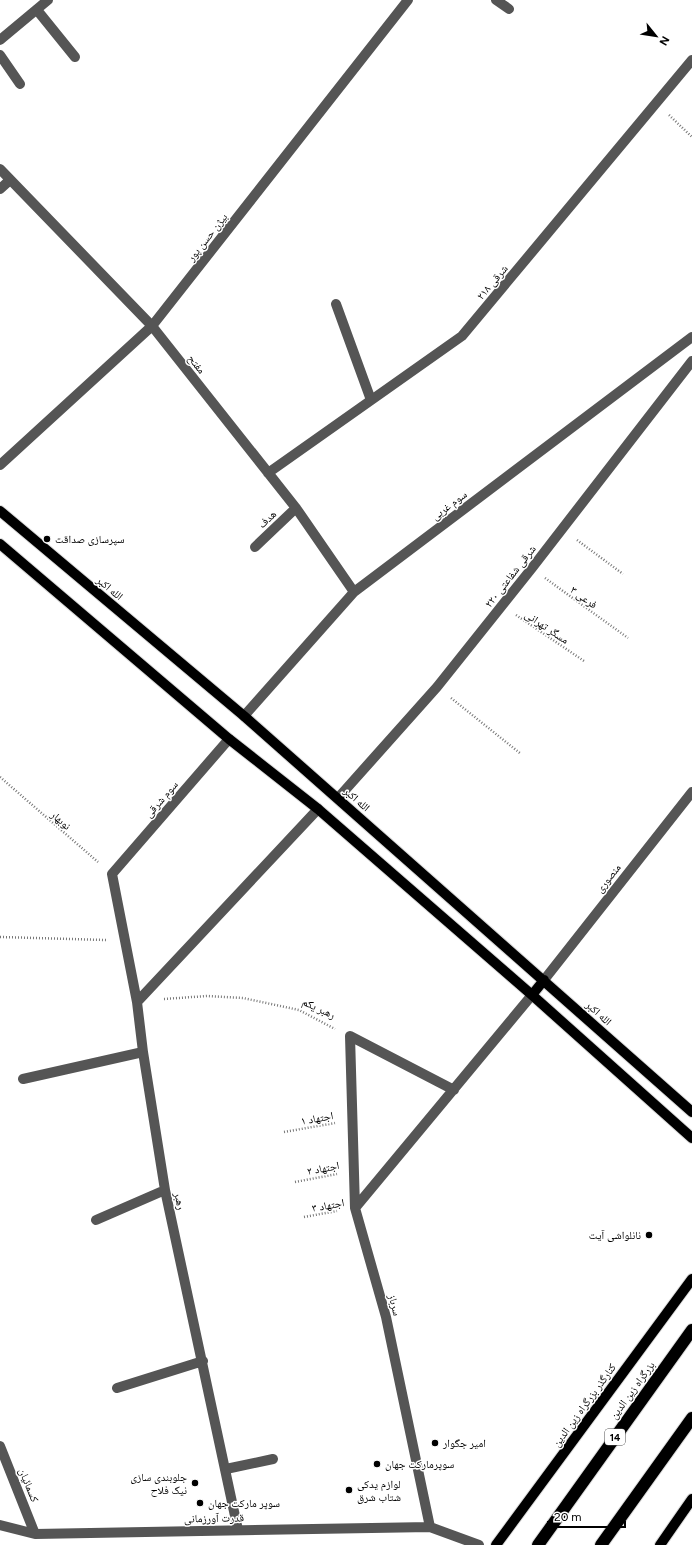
<svg xmlns="http://www.w3.org/2000/svg" width="692" height="1545" font-family="Figtree,'Noto Naskh Arabic',sans-serif">
  <style>
    .lines { fill: none; stroke-linecap: round; stroke-linejoin: round }
    .major-casing { stroke: #dbdbdb; stroke-width: 12 }
    .highway-casing { stroke: #dbdbdb; stroke-width: 14 }
    .path { stroke: #777; stroke-width: 2.5; stroke-dasharray: 1 2; stroke-linecap: butt }
    .minor { stroke: #555; stroke-width: 10 }
    .major { stroke: #000; stroke-width: 10 }
    .highway { stroke: #000; stroke-width: 12 }
    .poi-dot { fill: #000; stroke: #fff; stroke-width: 1.5 }
    .labels { text-anchor: middle; stroke-width: 3; stroke-linejoin: round; paint-order: stroke }
    .shield { fill: #fff; stroke: #4c4c4c; stroke-width: 1 }
    .shield-label { font-size: 10px; font-weight: bold; fill: #000 }
    .street-label { font-size: 11px; fill: #000; stroke: #fff }
    .poi-label { font-size: 11px; fill: #000; stroke: #fff; text-anchor: start }
  </style>
  <rect width="100%" height="100%" fill="#fff"/>
  <g class="lines">
    <g class="major-casing">
      <path id="major" d="M 0,511 L 244,716 L 692,1112
        M 0,544 L 229,739 L 318,809 L 532,995 L 692,1138
        M 532,995 L 544,980
        M 496,1545 L 692,1279
        M 660,1545 L 692,1499"/>
    </g>
    <g class="highway-casing">
      <path id="highway" d="M 538,1545 L 692,1330
        M 601,1545 L 692,1418"/>
    </g>
    <path class="path" d="M 669,115 L 692,137
      M 577,540 L 623,574
      M 545,578 L 628,638
      M 516,615 L 584,661
      M 451,698 L 521,754
      M 0,777 L 98,862
      M 0,937 L 106,940
      M 164,999 L 207,996 L 243,998 L 299,1010 L 335,1029
      M 284,1132 L 335,1123
      M 295,1182 L 337,1174
      M 304,1217 L 337,1211"/>
    <path class="minor" d="M 496,0 L 509,9
      M 37,10 L 75,57
      M 0,40 L 48,0
      M 0,55 L 20,84
      M 0,169 L 152,326 L 296,508 L 354,592
      M 0,189 L 10,180
      M 336,304 L 371,400
      M 0,465 L 152,326 L 408,0
      M 268,473 L 462,336 L 692,60
      M 255,547 L 296,508
      M 244,716 L 354,592 L 692,337
      M 229,739 L 112,874 L 137,1002 L 143,1052 L 165,1190 L 238,1530
      M 338,798 L 437,687 L 532,568 L 692,361
      M 544,980 L 692,792
      M 137,1002 L 318,809
      M 23,1079 L 143,1052
      M 355,1208 L 532,995
      M 96,1220 L 165,1190
      M 117,1388 L 203,1361
      M 0,1446 L 35,1534
      M 226,1469 L 273,1459
      M 0,1525 L 35,1534 L 430,1527 L 479,1545
      M 430,1527 L 386,1317 L 355,1208 L 350,1036 L 454,1090"/>
    <use href="#major" class="major"/>
    <use href="#highway" class="highway"/>
  </g>
  <g class="poi-dot">
    <circle cx="47" cy="539" r="4"/>
    <circle cx="649" cy="1235" r="4"/>
    <circle cx="435" cy="1443" r="4"/>
    <circle cx="377" cy="1464" r="4"/>
    <circle cx="195" cy="1483" r="4"/>
    <circle cx="349" cy="1490" r="4"/>
    <circle cx="200" cy="1503" r="4"/>
  </g>
  <g class="labels">
    <rect class="shield" x="605" y="1429" width="20" height="16" rx="3"/>
    <g class="shield-label">
      <text x="615" y="1441">14</text>
    </g>
    <g class="street-label">
      <text transform="translate(207 237) rotate(-52)" y="4">بیژن حسن پور</text>
      <text transform="translate(492 282) rotate(-50)" y="4">۲۱۸ شرقی</text>
      <text transform="translate(197 364) rotate(52)" y="4">مفتح</text>
      <text transform="translate(449 505) rotate(-37)" y="4">سوم غربی</text>
      <text transform="translate(267 519) rotate(-44)" y="4">هدف</text>
      <text transform="translate(510 576) rotate(-52)" y="4">۲۲۰ شرقی شفاعتی</text>
      <text transform="translate(110 588) rotate(40)" y="4">الله اکبر</text>
      <text transform="translate(584 597) rotate(36)" y="4">فرعی ۳</text>
      <text transform="translate(547 627) rotate(34)" y="4">مسگر تهرانی</text>
      <text transform="translate(161 799) rotate(-49)" y="4">سوم شرقی</text>
      <text transform="translate(357 799) rotate(41)" y="4">الله اکبر</text>
      <text transform="translate(61 820) rotate(41)" y="4">نوبهار</text>
      <text transform="translate(608 878) rotate(-52)" y="4">منصوری</text>
      <text transform="translate(319 1008) rotate(25)" y="4">رهبر یکم</text>
      <text transform="translate(599 1013) rotate(42)" y="4">الله اکبر</text>
      <text transform="translate(317 1118) rotate(-10)" y="4">اجتهاد ۱</text>
      <text transform="translate(323 1168) rotate(-11)" y="4">اجتهاد ۲</text>
      <text transform="translate(180 1201) rotate(77)" y="4">رهبر</text>
      <text transform="translate(328 1205) rotate(-10)" y="4">اجتهاد ۳</text>
      <text transform="translate(395 1305) rotate(75)" y="4">سرباز</text>
      <text transform="translate(632 1390) rotate(-54)" y="4">بزرگراه زین الدین</text>
      <text transform="translate(584 1405) rotate(-54)" y="4">کنارگذر بزرگراه زین الدین</text>
      <text transform="translate(29 1485) rotate(68)" y="4">کسمائیان</text>
      <text transform="translate(214 1518) rotate(-1)" y="4">قدرت آورزمانی</text>
    </g>
    <g class="poi-label">
      <text x="55" y="543">سپرسازی صداقت</text>
      <text x="641" y="1239" text-anchor="end">نانلواشی آیت</text>
      <text x="443" y="1447">امیر جگوار</text>
      <text x="385" y="1468">سوپرمارکت جهان</text>
      <text x="187" y="1481" text-anchor="end">جلوبندی سازی<tspan x="187" dy="13">نیک فلاح</tspan></text>
      <text x="357" y="1488">لوازم یدکی<tspan x="357" dy="13">شتاب شرق</tspan></text>
      <text x="208" y="1507">سوپر مارکت جهان</text>
    </g>
  </g>
  <g transform="translate(656 36) rotate(120)" stroke="#ffffff" stroke-width="3" paint-order="stroke">
  <path d="M0-3L7 15L0 10L-7 15Z" fill="#000000"/>
  <text y="-6" font-size="11" font-weight="bold" text-anchor="middle" fill="#000000">N</text>
  </g>
  <path d="M548 1521v6h77v-6" fill="none" stroke="#000000" stroke-width="2"/>
  <text x="554" y="1521" font-size="12" fill="#000000" stroke="#ffffff" stroke-width="3" paint-order="stroke">20 m</text>
</svg>
